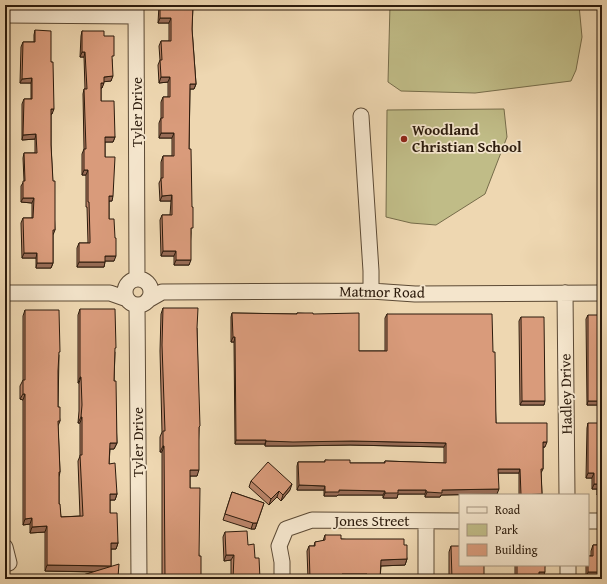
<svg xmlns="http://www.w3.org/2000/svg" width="607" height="584" font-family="'Gentium Book Plus',serif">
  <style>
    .green { fill: #c0bc87; stroke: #766c4a }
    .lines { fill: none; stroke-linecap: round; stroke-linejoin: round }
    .minor-casing { stroke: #5c4a35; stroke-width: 17 }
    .minor { stroke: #f4e5cc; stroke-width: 15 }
    .wall { fill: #bb856a; stroke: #2c1b0c }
    .shaded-wall { fill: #986c56; stroke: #2c1b0c }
    .building { fill: #d99b7b; stroke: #2c1b0c }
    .poi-dot { fill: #8f2418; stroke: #f4e5cc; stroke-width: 1.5 }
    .labels { text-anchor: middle; stroke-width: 3.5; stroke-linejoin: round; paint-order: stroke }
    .street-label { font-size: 15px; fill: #2c1b0c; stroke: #f4e5cc }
    .poi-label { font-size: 15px; font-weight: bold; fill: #2c1b0c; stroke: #f4e5cc; text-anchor: start }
  </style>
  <rect width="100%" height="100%" fill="#eed7b1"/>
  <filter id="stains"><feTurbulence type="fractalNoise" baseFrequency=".005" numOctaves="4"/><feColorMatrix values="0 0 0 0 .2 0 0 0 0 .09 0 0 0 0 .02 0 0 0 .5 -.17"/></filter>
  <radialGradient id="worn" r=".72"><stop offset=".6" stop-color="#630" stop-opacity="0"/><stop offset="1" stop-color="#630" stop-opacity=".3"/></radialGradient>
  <path class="green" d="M 390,5 L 579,5 L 582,37 L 576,70 L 571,81 L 475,93 L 401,91 L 388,82 Z
    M 504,109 L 507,137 L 485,194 L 436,225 L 411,223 L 386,217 L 387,110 Z"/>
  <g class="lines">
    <g class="minor-casing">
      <path id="minor" d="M 136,5 L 137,279
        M 5,15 L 136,16
        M 361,116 L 371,271 L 371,291
        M125 292a13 13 0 1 1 26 0a13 13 0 1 1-26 0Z
        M 5,293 L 110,293 L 127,299
        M 565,293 L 567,495
        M 148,300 L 162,292 L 371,291 L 415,294 L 602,293
        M 137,305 L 139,579
        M 426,521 L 426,579
        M 588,521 L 602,521
        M 5,547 L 9,563
        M 568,565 L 568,579
        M 282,579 L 282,562 L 279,546 L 286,529 L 312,520 L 460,521"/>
    </g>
    <use href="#minor" class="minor"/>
  </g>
  <path class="wall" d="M 159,5 L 193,5 L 192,29 L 196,84 L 194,89 L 190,89 L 189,149 L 191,233 L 189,265 L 174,265 L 174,256 L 161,256 L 160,220 L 162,215 L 170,215 L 171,201 L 160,201 L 159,183 L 161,179 L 161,162 L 163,156 L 172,156 L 172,138 L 159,138 L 159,123 L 161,118 L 161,102 L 163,97 L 168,97 L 168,82 L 159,83 L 158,65 L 160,60 L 159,46 L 161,41 L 169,41 L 169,23 L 158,23 Z
    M 35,30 L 51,62 L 52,114 L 51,114 L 51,145 L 55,230 L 53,235 L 53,263 L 51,268 L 36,268 L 36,258 L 22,258 L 21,223 L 23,218 L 32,218 L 32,203 L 21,202 L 21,186 L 24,181 L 23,158 L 24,153 L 35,153 L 35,139 L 22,140 L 22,104 L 24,99 L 31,99 L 31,83 L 20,83 L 21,47 L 23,42 L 34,42 L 34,35 Z
    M 82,31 L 104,36 L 112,60 L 111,81 L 104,81 L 102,88 L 101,88 L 101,101 L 115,137 L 113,142 L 105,142 L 105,157 L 112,201 L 109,201 L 109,219 L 114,261 L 105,261 L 104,267 L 77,267 L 77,248 L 79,243 L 88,243 L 87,207 L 86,207 L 86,175 L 82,175 L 82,154 L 84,149 L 83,94 L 84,89 L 85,89 L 84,57 L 80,57 L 81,36 Z
    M 163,308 L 197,328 L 199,429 L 197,476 L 190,476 L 190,488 L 199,556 L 201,579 L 162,579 L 162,452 L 160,452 L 160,437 L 162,432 L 160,351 L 161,314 Z
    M 80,309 L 115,352 L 114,381 L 117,443 L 114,449 L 110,449 L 109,464 L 117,494 L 115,500 L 110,500 L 110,513 L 118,543 L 116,549 L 111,549 L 111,566 L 118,577 L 118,579 L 81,579 L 83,575 L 94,572 L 45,571 L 45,532 L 30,533 L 30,524 L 23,525 L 23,400 L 20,399 L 20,386 L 23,380 L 23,316 L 25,310 L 59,355 L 58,407 L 60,421 L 58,426 L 60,472 L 59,477 L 59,504 L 61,517 L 80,516 L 78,461 L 80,456 L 80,423 L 78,423 L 79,411 L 79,383 L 78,383 L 78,315 Z
    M 232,313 L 296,314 L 297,313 L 313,314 L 359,351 L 385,351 L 385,318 L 387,314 L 493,352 L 496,423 L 545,447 L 543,447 L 543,469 L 541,473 L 542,495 L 519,495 L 519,473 L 498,473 L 497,494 L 441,495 L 440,497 L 425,497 L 425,494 L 398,494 L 397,498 L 383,498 L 383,495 L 338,495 L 337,496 L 324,496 L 324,490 L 297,490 L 297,466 L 298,462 L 325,462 L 325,460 L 350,463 L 384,463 L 385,461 L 444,463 L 444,447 L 350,445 L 292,446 L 265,446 L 265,444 L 235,444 L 234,342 L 231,342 L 231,317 Z
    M 588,315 L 602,405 L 587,405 L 586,319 Z
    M 521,317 L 544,405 L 520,405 L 519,321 Z
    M 588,423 L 602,495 L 597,495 L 597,489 L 592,489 L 592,478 L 586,478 L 587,428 Z
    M 251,481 L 290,490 L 281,501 L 277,497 L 269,505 L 249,487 Z
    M 232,492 L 264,503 L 255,529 L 251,529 L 223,520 Z
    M 225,532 L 248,545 L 255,558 L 260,579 L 231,579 L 231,560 L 224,561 L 223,537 Z
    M 325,535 L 341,539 L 404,545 L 407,559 L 405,565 L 381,566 L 380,579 L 308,579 L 307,551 L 309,546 L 314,546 L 315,542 L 323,541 Z
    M 599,540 L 602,540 L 602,578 L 586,578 L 586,565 L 588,565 L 588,556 L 591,556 L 591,551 L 593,545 L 597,545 Z
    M 451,546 L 484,579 L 449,579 L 449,552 Z
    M 515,565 L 545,565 L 543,577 L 539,577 L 539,579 L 515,579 Z"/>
  <path class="shaded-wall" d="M 160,18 L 171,18 L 169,23 L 158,23 Z
    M 82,52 L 85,52 L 84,57 L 80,57 Z
    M 113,76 L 111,81 L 102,82 L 104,77 Z
    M 161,77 L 170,77 L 168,82 L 159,83 Z
    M 32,78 L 31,83 L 20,83 L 22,79 Z
    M 101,83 L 104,83 L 102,88 L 99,88 Z
    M 190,84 L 196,84 L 194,89 L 188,89 Z
    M 51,109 L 54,109 L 52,114 L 49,114 Z
    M 161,133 L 174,133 L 172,138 L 159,138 Z
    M 36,134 L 35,139 L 22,140 L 23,135 Z
    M 105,137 L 115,137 L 113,142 L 103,142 Z
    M 84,170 L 88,170 L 86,175 L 82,175 Z
    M 172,195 L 171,201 L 160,201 L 162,196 Z
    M 109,196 L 113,196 L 112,201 L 107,201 Z
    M 23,198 L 34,198 L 32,203 L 21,202 Z
    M 163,251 L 176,251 L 174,256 L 161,256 Z
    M 24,253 L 37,253 L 36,258 L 22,258 Z
    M 105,256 L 116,256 L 114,261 L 104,261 Z
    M 176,260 L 191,260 L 189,265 L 174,265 Z
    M 79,262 L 105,262 L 104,267 L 77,267 Z
    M 37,263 L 53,263 L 51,268 L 36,268 Z
    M 233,337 L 235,337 L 234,342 L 231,342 Z
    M 80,377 L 81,377 L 79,383 L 78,383 Z
    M 23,394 L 25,394 L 23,400 L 20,399 Z
    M 522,401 L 545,401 L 544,405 L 520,405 Z
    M 588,401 L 602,401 L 602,405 L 587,405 Z
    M 81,417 L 82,417 L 80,423 L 78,423 Z
    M 236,440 L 266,440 L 265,444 L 235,444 Z
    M 266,441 L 352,441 L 446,443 L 444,447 L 350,445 L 292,446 L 265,446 Z
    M 543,442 L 547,442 L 545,447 L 542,447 Z
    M 110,443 L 117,443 L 114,449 L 108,449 Z
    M 163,446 L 164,446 L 162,452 L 160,452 Z
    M 498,469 L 520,469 L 519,473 L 497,473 Z
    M 190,470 L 199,470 L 197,476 L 188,476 Z
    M 588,473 L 594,473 L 592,478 L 586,478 Z
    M 292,484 L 290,490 L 281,501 L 283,495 Z
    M 594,484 L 599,484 L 597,489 L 592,489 Z
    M 299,485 L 325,486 L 324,490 L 297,490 Z
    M 499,489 L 497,494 L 441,495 L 440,497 L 425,497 L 427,492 L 442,490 Z
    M 339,490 L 385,491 L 383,495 L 338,495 L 337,496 L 324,496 L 325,492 Z
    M 398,490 L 426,490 L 425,494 L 398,494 L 397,498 L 383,498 L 385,493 Z
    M 599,490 L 602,490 L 602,495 L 597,495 Z
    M 279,491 L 277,497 L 269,505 L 271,499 Z
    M 110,494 L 117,494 L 115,500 L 108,500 Z
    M 32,518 L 30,524 L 23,525 L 25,519 Z
    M 253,523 L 257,523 L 255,529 L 251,529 Z
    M 47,526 L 45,532 L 30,533 L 32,527 Z
    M 111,543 L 118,543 L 116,549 L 109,549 Z
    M 226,555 L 234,555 L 231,560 L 224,561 Z
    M 407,559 L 405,565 L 379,566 L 381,560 Z
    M 47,565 L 111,566 L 109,572 L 45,571 Z
    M 539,572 L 545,572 L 543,577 L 537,577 Z
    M 588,572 L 602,572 L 602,578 L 586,578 Z
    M 342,574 L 367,574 L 366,579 L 340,579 Z"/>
  <path class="building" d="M 160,5 L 193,5 L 192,29 L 196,84 L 190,84 L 189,149 L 191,149 L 192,207 L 193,207 L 193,228 L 191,228 L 191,260 L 176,260 L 176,251 L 163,251 L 162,215 L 172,215 L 172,195 L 162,196 L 161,178 L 163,178 L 163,156 L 174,156 L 174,133 L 161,133 L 161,118 L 163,118 L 163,97 L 170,97 L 170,77 L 161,77 L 160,60 L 162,60 L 161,41 L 171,41 L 171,18 L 160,18 Z
    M 35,30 L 51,31 L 51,62 L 53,62 L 54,109 L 51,109 L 51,145 L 53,181 L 55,181 L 55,230 L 53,230 L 53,263 L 37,263 L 37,253 L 24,253 L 23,218 L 33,218 L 34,198 L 23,198 L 23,181 L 25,181 L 24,153 L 37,153 L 36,134 L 23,135 L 24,99 L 32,99 L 32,78 L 22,79 L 23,42 L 35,42 Z
    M 82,31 L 104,31 L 104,36 L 114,36 L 114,56 L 112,56 L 113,76 L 104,77 L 104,83 L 101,83 L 101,101 L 114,101 L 115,137 L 105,137 L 105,157 L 115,157 L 113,196 L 109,196 L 109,219 L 114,219 L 115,238 L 116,238 L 116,256 L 105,256 L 105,262 L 79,262 L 79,243 L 90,243 L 90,238 L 89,202 L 88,202 L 88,170 L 84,170 L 84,149 L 86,149 L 84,89 L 87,89 L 85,52 L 82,52 Z
    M 163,308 L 198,308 L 197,328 L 200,426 L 199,427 L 199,470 L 190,470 L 190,488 L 200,488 L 199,556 L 201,556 L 201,579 L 165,579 L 164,446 L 163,446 L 163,431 L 165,431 L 162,345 Z
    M 80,309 L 115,309 L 116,348 L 115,348 L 114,381 L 116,381 L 117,443 L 110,443 L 109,464 L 115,463 L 117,494 L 110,494 L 110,513 L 117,513 L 118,543 L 111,543 L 111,566 L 47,565 L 47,526 L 32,527 L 32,518 L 25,519 L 25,394 L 23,394 L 23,380 L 25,380 L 25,310 L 59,310 L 60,352 L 59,352 L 58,371 L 58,407 L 60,407 L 60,421 L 58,421 L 60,472 L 59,472 L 59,504 L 60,504 L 61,517 L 83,516 L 80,455 L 82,455 L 82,417 L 81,417 L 82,405 L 81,377 L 80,377 Z
    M 232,313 L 297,314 L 297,313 L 313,313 L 313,314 L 359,313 L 359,351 L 387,351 L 387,314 L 492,314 L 493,352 L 495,352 L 496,423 L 547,423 L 547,442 L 543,442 L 543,469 L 541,469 L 542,494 L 521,495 L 520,469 L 498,469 L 499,489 L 442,490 L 442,493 L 427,492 L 426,490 L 398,490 L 398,493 L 385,493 L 385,491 L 339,490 L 339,492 L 325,492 L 325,486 L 299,485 L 298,462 L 325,462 L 325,460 L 350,460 L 350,463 L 385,463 L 385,461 L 446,463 L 446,443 L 352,441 L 293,442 L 266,441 L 266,440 L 236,440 L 235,337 L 233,337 Z
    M 588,315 L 602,315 L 602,401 L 588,401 Z
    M 521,317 L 544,317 L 545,401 L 522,401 Z
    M 588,423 L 602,423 L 602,490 L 599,490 L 599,484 L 594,484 L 594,473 L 588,473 Z
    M 268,462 L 292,484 L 283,495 L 279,491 L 271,499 L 251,481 Z
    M 232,492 L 264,503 L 257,523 L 253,523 L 225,514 Z
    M 247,531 L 248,545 L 254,544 L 255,558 L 259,558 L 260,579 L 233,579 L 234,555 L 226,555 L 225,532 Z
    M 325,535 L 341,535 L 341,539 L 404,539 L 404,545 L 407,545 L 407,559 L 381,560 L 380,579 L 368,579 L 367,574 L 342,574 L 342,579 L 310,579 L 309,546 L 315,546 L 315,542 L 325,540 Z
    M 599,540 L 602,540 L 602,572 L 588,572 L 588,556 L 593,556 L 593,545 L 599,545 Z
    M 451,546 L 460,546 L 460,565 L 484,565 L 484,579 L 452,579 Z
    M 119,564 L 118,577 L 117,577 L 117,579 L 83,579 L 83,575 Z
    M 517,565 L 545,565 L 545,572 L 539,572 L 539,579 L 517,579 Z"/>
  <circle class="poi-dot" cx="404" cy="139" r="4"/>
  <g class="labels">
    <g class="street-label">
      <text transform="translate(137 112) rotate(-90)" y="5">Tyler Drive</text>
      <text transform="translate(382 292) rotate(1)" y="5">Matmor Road</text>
      <text transform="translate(566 394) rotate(-91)" y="5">Hadley Drive</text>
      <text transform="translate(138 442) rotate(-90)" y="5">Tyler Drive</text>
      <text x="372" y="526">Jones Street</text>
    </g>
    <g class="poi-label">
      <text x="412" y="135">Woodland<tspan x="412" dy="17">Christian School</tspan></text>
    </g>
  </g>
  <rect width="607" height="584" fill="none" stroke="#eed7b1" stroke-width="20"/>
  <rect x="6" y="6" width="595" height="572" fill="none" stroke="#2c1b0c" stroke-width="2"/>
  <rect x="10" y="10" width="587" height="564" fill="none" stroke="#2c1b0c"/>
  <rect x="459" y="494" width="130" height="72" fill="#f4e5cc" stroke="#a4947f"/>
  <rect x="467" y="507" width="20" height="6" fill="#f4e5cc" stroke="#a4947f"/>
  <text x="495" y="514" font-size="12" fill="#2c1b0c">Road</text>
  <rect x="467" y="524" width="20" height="12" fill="#c0bc87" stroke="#a4947f"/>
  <text x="495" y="534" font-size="12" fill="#2c1b0c">Park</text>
  <rect x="467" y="544" width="20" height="12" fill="#d99b7b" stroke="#a4947f"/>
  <text x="495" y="554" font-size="12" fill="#2c1b0c">Building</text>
  <rect width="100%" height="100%" filter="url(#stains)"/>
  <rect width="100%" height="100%" fill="url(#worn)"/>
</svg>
